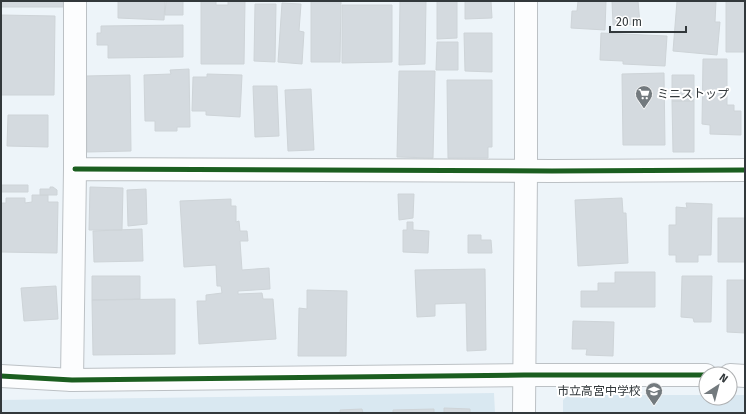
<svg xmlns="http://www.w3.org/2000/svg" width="746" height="414" font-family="'Fira Sans','Noto Sans JP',sans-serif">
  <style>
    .built { fill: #d9e8f1 }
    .building { fill: #d4dadf; stroke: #ced4d8 }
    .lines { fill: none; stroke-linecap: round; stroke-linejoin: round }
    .street-casing { stroke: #bcc1c5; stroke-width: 24 }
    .secondary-casing { stroke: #bcc1c5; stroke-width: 24 }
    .street { stroke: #fcfdfe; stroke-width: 22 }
    .secondary { stroke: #fcfdfe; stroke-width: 22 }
    .cycleway-casing { stroke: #fff; stroke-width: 8 }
    .cycleway { stroke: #1b5e20; stroke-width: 5 }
    .labels { text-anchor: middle; stroke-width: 4; stroke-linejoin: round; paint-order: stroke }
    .poi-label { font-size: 12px; fill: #32383b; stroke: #fff; text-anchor: start }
  </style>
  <rect width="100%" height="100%" fill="#edf4f9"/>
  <path class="built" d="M 494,393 L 495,413 L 1,413 L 1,400 Z
    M 568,395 L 706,395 L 706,398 L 730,398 L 730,395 L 745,395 L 745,413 L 563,413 L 563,400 Z"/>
  <path class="building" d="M 1,1 L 63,1 L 63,7 L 1,7 Z
    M 118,1 L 165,1 L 164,20 L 118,18 Z
    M 166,1 L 183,1 L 183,15 L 165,15 Z
    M 201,1 L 216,1 L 216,5 L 228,5 L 228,1 L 245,1 L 244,64 L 201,64 Z
    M 311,1 L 341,1 L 340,62 L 311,62 Z
    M 400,1 L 426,1 L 425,64 L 399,65 Z
    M 437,1 L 457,1 L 457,38 L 437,39 Z
    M 465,1 L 491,1 L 492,18 L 465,19 Z
    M 578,1 L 606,1 L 605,30 L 571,28 L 572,11 L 577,11 Z
    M 612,1 L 638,1 L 640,24 L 613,25 Z
    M 677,1 L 716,1 L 715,22 L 720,22 L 717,55 L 673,51 Z
    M 726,1 L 745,1 L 745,52 L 726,52 Z
    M 282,3 L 301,4 L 299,31 L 304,32 L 302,64 L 278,62 Z
    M 255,4 L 276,4 L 275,62 L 254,61 Z
    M 342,5 L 392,5 L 392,62 L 342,63 Z
    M 1,15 L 55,16 L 54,95 L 1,95 Z
    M 183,25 L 183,57 L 108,58 L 108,45 L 97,45 L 97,33 L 101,33 L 101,26 Z
    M 464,33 L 492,33 L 492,72 L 465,71 Z
    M 601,33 L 667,36 L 665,66 L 623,64 L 623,61 L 600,60 Z
    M 437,42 L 458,42 L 458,70 L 436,70 Z
    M 703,59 L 727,59 L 727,105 L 734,105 L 734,111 L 741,111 L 741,135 L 710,134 L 710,125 L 702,124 Z
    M 189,69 L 190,127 L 177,127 L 177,131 L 155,131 L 155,121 L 145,121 L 144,75 L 171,74 L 170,70 Z
    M 399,71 L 435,71 L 433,158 L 397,157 Z
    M 664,73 L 665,145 L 623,145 L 622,74 Z
    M 207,74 L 242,75 L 240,117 L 206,115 L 206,111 L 192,111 L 193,77 L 207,77 Z
    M 130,75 L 131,151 L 87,152 L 86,76 Z
    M 672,75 L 694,75 L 694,101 L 672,101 Z
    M 447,80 L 492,80 L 492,147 L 488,147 L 488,158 L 448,158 Z
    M 253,86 L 277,86 L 279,136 L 255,137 Z
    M 311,89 L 314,150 L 288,151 L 285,90 Z
    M 672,101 L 694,101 L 694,152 L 673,152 Z
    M 8,115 L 48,115 L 48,147 L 7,146 Z
    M 1,185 L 28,185 L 28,192 L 1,192 Z
    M 50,187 L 53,187 L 57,190 L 57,195 L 40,195 L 40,189 L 50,189 Z
    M 90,187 L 123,188 L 122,230 L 89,230 Z
    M 146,189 L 147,224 L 128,226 L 127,190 Z
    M 398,194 L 414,194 L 413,218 L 399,220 Z
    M 32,195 L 48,195 L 48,202 L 58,202 L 57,253 L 1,252 L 1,203 L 6,203 L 6,198 L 25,198 L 25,203 L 32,202 Z
    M 622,198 L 623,213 L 626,213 L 628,263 L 578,266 L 575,200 Z
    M 231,199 L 231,206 L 236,206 L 236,222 L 239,221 L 240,231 L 247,231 L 248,241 L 240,241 L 242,270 L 269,268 L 270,289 L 238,291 L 238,294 L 262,293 L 263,299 L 273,299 L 276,339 L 199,344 L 197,301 L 206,301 L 206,295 L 222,293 L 221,286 L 217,286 L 216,265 L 184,267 L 180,201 Z
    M 686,203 L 712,204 L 711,255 L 698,255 L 698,262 L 676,262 L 676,255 L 669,255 L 669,225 L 676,225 L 676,207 L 687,208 Z
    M 718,218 L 745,218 L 745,262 L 718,262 Z
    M 407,222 L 413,222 L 413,230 L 429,231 L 428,253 L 403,252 L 403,230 L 407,230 Z
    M 142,229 L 143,261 L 94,262 L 93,231 Z
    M 468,235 L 481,235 L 481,240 L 491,240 L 492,253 L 468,253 Z
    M 485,269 L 486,350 L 467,351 L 466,303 L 435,304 L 435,316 L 417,317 L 415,270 Z
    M 615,272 L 655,272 L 655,307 L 581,307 L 581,291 L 598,291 L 598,283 L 615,283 Z
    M 92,276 L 140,276 L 140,299 L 92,300 Z
    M 682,276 L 712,276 L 711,322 L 694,322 L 693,318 L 681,317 Z
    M 727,280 L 745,280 L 745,333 L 727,332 Z
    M 56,286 L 58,319 L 24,321 L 21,288 Z
    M 307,290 L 347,291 L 346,356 L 298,356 L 299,308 L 307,309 Z
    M 175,299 L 175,354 L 93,355 L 92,300 Z
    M 573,321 L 614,322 L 613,356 L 586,355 L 587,349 L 572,349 Z
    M 444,408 L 470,409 L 470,413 L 444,413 Z
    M 362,409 L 363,413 L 340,413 L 340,410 Z
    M 434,409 L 434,413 L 393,413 L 393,410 Z"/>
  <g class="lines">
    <g class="street-casing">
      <path id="street" d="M 75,169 L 552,171 L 745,170
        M 72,380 L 75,169 L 75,1"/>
    </g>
    <g class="secondary-casing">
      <path id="secondary" d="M 730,375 L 745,376
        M 1,376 L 72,380 L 524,375 L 706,375
        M 524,413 L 526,171 L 526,1"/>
    </g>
    <use href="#street" class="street"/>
    <use href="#secondary" class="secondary"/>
    <g class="cycleway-casing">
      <path id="cycleway" d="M 75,169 L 552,171 L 745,170
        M 1,376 L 72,380 L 524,375 L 706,375"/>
    </g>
    <use href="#cycleway" class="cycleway"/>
  </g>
  <defs>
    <g id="supermarket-pin" transform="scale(0.9)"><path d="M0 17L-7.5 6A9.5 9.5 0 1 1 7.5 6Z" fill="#737a7e" stroke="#fff"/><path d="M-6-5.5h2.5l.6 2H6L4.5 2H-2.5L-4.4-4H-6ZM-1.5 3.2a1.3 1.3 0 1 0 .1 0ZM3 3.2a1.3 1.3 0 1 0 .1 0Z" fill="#fff"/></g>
    <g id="school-pin" transform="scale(0.9)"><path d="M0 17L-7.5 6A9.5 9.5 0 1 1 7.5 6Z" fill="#737a7e" stroke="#fff"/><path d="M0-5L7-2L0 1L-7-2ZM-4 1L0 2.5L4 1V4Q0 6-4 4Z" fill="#fff"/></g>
  </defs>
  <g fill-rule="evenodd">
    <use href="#supermarket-pin" x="644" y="94"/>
    <use href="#school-pin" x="654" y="391"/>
  </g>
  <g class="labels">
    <g class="poi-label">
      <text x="657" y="98">ミニストップ</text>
      <text x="641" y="395" text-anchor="end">市立高宮中学校</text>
    </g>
  </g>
  <rect width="746" height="414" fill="none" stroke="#32383b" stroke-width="4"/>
  <g transform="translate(718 386) rotate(36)"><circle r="19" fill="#ffffff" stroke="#adafb1"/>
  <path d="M0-3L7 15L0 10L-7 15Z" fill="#737a7e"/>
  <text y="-6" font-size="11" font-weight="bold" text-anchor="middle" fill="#32383b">N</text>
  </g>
  <path d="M610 26v6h76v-6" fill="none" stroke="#32383b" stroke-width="2"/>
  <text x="616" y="26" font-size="12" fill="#32383b" stroke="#ffffff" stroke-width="3" paint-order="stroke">20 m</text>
</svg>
